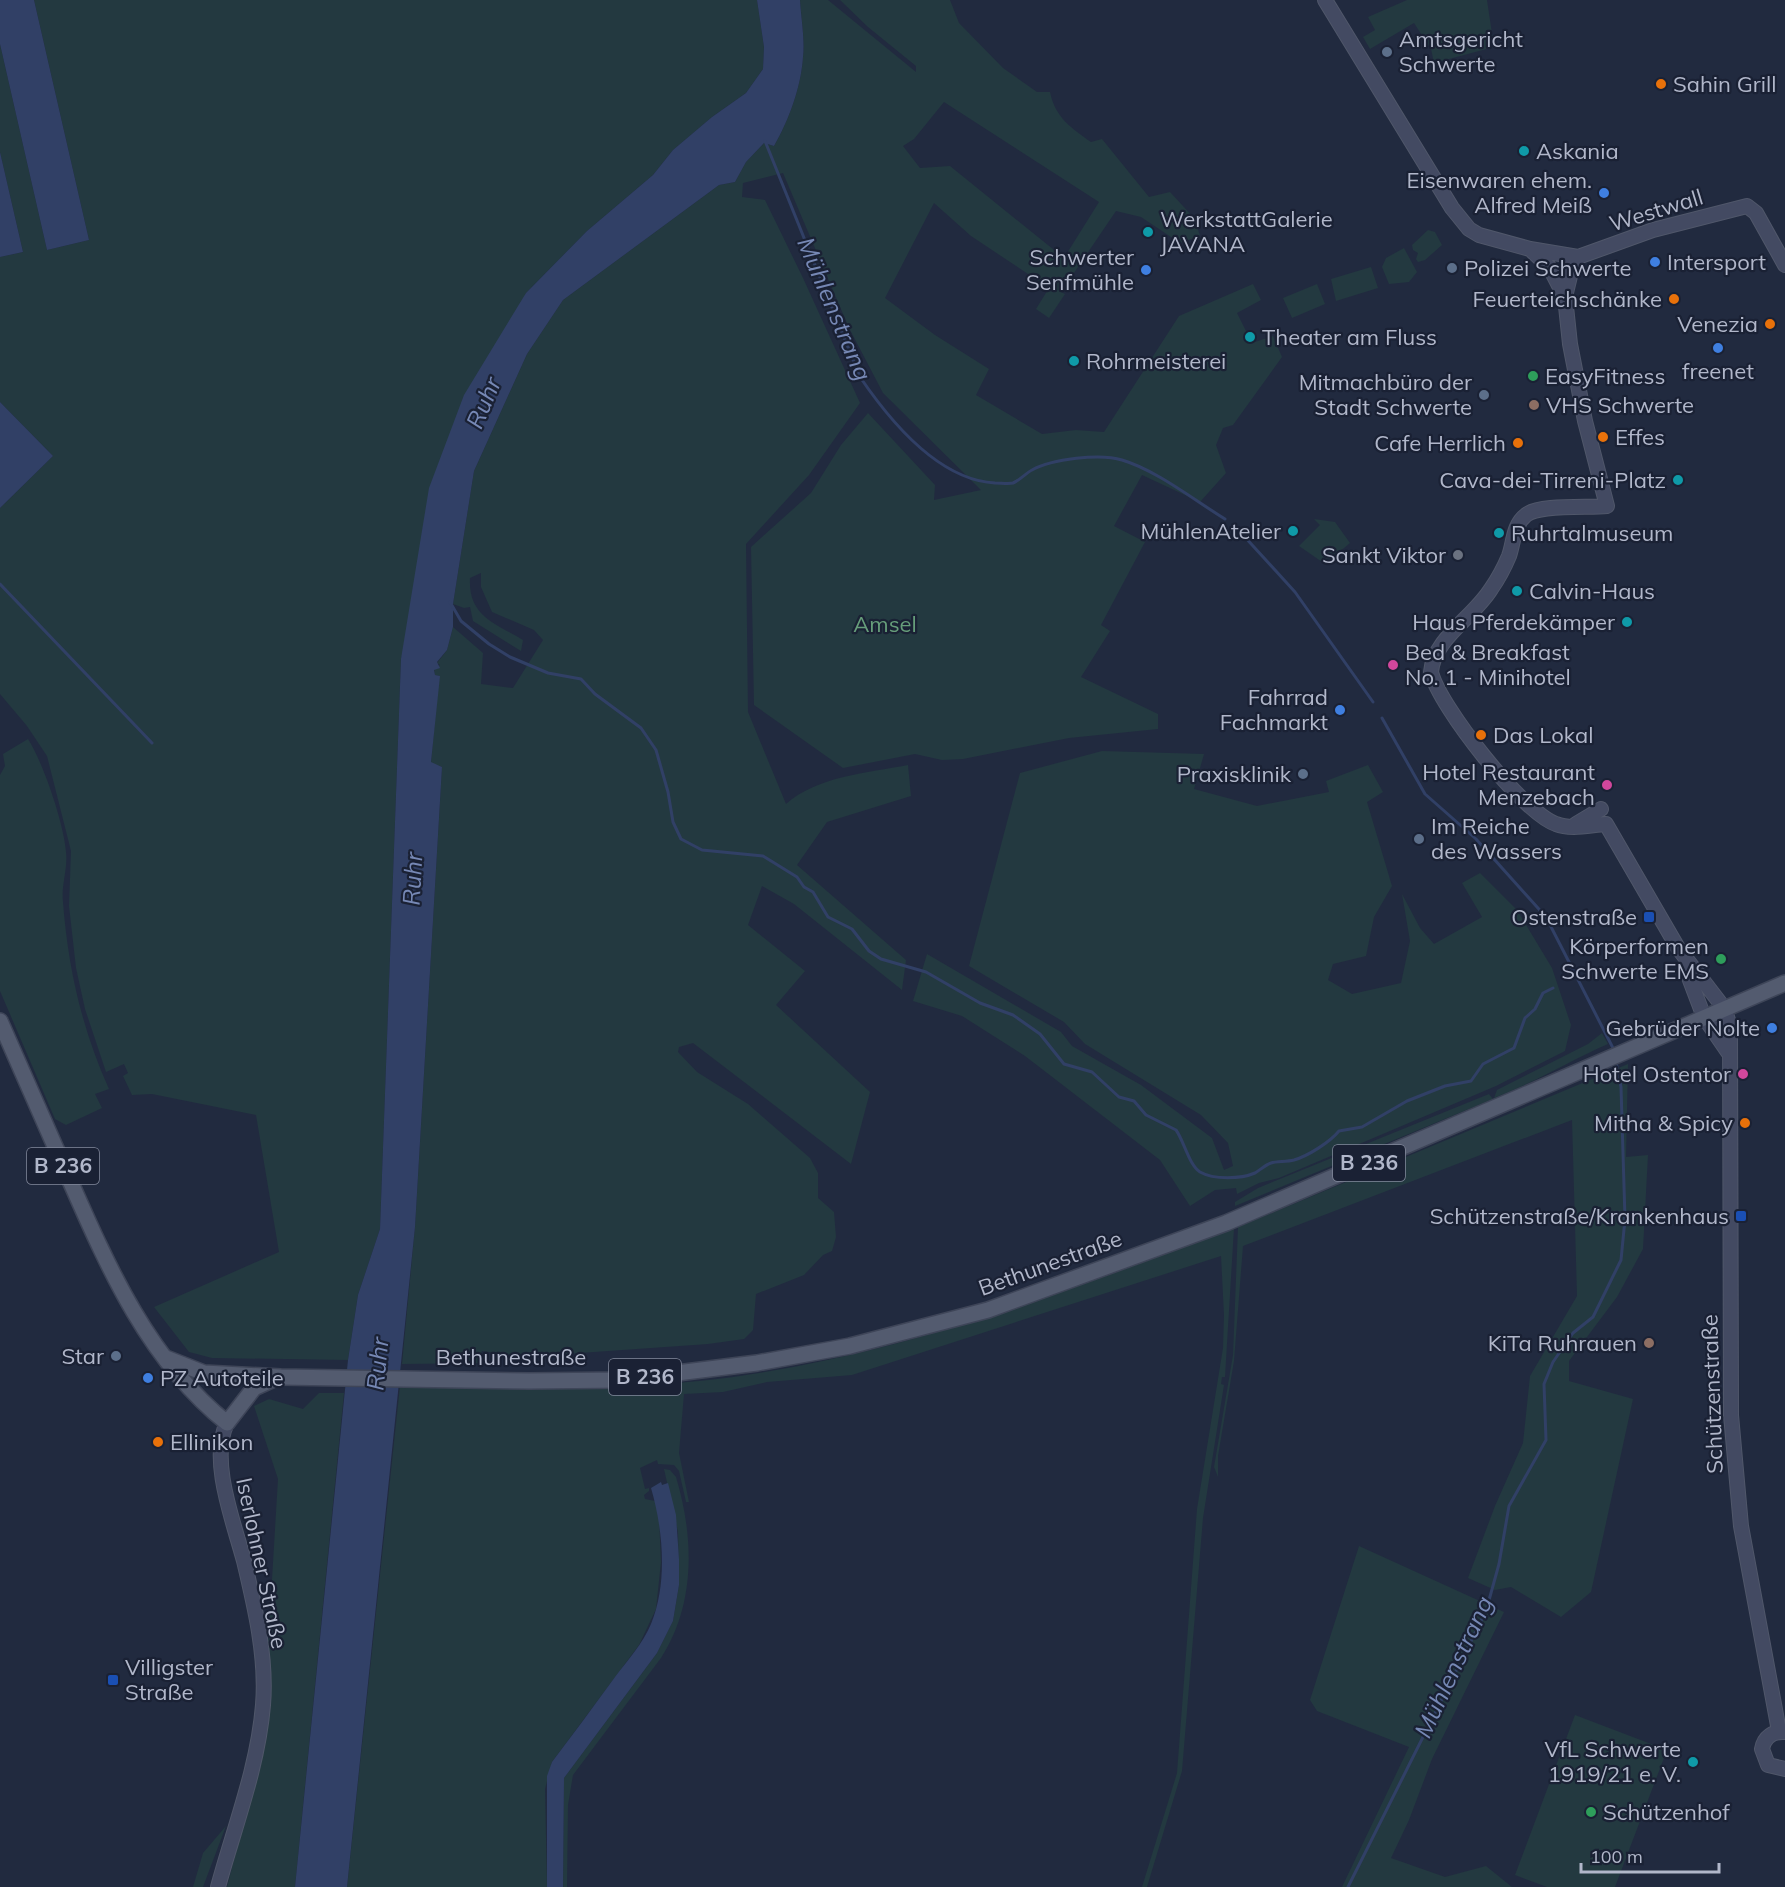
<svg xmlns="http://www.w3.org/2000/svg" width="1785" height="1887" font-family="Mulish,sans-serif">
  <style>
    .green { fill: #233940; fill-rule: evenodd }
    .water { fill: #314066 }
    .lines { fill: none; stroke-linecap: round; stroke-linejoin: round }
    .stream { stroke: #314066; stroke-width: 3 }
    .secondary-casing { stroke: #50576a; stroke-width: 16 }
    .primary-casing { stroke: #3e4558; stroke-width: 18 }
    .secondary { stroke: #434a62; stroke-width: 14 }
    .primary { stroke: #535b6f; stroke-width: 15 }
    .service-dot { fill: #5c6f8a; stroke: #1a2134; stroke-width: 2 }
    .food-dot { fill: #e8710a; stroke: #1a2134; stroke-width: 2 }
    .culture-dot { fill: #0f9aa8; stroke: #1a2134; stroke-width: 2 }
    .shop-dot { fill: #3f7fe0; stroke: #1a2134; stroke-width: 2 }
    .leisure-dot { fill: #2e9e5b; stroke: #1a2134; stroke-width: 2 }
    .education-dot { fill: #8d6e63; stroke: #1a2134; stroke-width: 2 }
    .worship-dot { fill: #6b7280; stroke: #1a2134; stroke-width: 2 }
    .hotel-dot { fill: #d1479c; stroke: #1a2134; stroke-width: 2 }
    .transit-dot { fill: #1a4fb4; stroke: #1a2134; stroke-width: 2 }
    .labels { text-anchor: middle; stroke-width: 4.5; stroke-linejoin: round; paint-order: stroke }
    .shield { fill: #1a2134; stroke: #848a9d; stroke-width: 1.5 }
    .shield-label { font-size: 21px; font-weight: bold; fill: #b1b7ca }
    .poi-label { font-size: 22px; fill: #b1b7ca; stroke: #1a2134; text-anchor: end }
    .street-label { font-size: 22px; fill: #b1b7ca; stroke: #1a2134 }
    .park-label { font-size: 22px; fill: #669d7a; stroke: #1a2134 }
    .water-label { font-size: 24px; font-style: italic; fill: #7688b5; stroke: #1a2134 }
  </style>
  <rect width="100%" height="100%" fill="#212a3f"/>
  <path class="green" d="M 34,0 L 757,0 L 764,47 L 763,69 L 746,93 L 712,117 L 673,150 L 653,175 L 587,231 L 526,293 L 401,659 L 380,1229 L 358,1295 L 348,1360 L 212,1358 L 189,1352 L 154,1307 L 279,1252 L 256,1115 L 152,1094 L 132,1095 L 123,1076 L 128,1073 L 124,1064 L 106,1072 L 85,1009 L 76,968 L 69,906 L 71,851 L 47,756 L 27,726 L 0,694 L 0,508 L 53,456 L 0,402 L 0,257 L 23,252 L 0,152 L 0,44 L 47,250 L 89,240 Z
    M 800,0 L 828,0 L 916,72 L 916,66 L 868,27 L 840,0 L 950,0 L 959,23 L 1003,68 L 1037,92 L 1050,92 C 1055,117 1071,128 1091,142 L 1102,139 L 1149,197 L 1170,192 L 1195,219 L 1200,236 L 1180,243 L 1141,217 L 1116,211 L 1061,292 L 1065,294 L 1049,318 L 1036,309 L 1049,288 L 971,236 L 934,203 L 885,298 L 935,335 L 989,369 L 976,395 L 1042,434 L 1076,430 L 1104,432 L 1179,316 L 1253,284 L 1261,300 L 1237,313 L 1252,343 L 1273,336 L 1282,357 L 1233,425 L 1223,428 L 1216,445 L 1226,473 L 1200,502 L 1142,475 L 1114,526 L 1145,542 L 1101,625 L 1110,631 L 1081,677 L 1158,714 L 1158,729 L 1069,738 L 963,759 L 942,760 L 915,754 L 843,768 L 754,705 L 751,547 L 811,493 L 841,445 L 868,413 L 935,485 L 934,500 L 981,490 L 883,393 L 849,328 L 783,173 L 743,183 L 742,197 L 765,200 L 803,278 L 860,403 L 809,475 L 746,544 L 748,712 L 786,804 C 818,776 867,773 908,765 L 911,796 L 827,822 L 797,865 L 906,960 L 902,990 L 794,904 L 762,886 L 748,925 L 805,971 L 776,1005 L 870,1092 L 851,1164 L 693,1043 L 679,1047 L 678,1052 L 697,1072 L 748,1104 L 810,1158 L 818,1173 L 818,1198 L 834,1212 L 836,1237 L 832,1251 L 823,1255 L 804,1275 L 756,1294 L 753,1330 L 744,1339 L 708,1344 L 523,1357 L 482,1351 L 480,1356 L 491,1363 L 402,1364 L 415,1227 L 442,767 L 431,763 L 439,676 L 435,675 L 434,669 L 440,665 L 437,663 L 447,650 L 453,627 L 483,653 L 481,684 L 513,688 L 543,640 L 534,630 L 492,612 L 481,587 L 481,573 L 470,578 C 468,616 495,623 523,640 L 521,651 L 473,621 L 470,607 L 464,608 L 453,604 L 474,471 L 527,354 L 563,300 L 719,185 L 735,182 L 746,162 L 764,143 L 774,146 C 789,120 801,87 803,57 C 805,38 801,18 800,0 ZM 944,102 L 1099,202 L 1064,258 L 950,166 L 920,168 L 903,146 L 914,139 Z
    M 1407,0 L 1487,0 L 1494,47 L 1434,63 L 1431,49 L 1414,23 L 1370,49 L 1363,37 L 1375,30 L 1368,17 Z
    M 1428,230 L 1435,232 L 1442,245 L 1425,260 L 1418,262 L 1416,259 L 1418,253 L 1413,250 L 1412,245 Z
    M 1404,248 L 1417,272 L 1409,282 L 1389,284 L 1382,267 L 1386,258 Z
    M 1371,267 L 1378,288 L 1336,301 L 1331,279 Z
    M 1317,284 L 1325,304 L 1292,318 L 1283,298 Z
    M 1314,519 L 1335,522 L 1350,543 L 1325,564 L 1299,546 L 1320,525 Z
    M 28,739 C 43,762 64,824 66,852 C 68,869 61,885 63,902 C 68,968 82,1029 109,1089 L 95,1094 L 102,1108 L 66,1125 L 55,1119 L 0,991 L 0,775 L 5,766 L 3,754 Z
    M 1102,751 L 1204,754 L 1194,789 L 1257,806 L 1329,792 L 1326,781 L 1368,765 L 1383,792 L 1367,802 L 1392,886 L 1374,917 L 1366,956 L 1333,964 L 1328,980 L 1352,994 L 1401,983 L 1410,941 L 1402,894 L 1420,928 L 1434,944 L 1482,917 L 1462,883 L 1480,873 L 1517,910 L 1552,968 L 1571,1025 L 1565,1051 L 1496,1086 L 1279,1178 L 1259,1183 L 1237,1194 L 1236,1188 L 1215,1190 L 1190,1206 L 1160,1160 L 1025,1056 L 962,1016 L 913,1001 L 927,954 L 1061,1032 L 1072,1046 L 1141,1085 L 1212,1138 L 1224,1170 L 1233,1166 L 1228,1143 L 1201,1115 L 1085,1044 L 1064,1022 L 969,966 L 1020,773 Z
    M 1602,1033 L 1608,1044 C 1569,1061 1534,1083 1494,1098 L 1497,1090 L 1588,1044 Z
    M 1628,1064 L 1626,1157 L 1648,1155 L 1643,1249 L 1617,1297 L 1569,1361 L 1569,1381 L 1633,1399 L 1591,1592 L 1561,1617 L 1511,1587 L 1495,1590 L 1468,1578 L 1495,1506 L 1523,1443 L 1530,1376 L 1577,1296 L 1572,1120 L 1243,1246 L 1234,1361 L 1218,1456 L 1218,1477 L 1214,1467 L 1233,1355 L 1238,1227 Z
    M 1489,1094 L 1493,1099 L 1235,1206 L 1235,1202 L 1258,1188 Z
    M 1234,1228 L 1225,1377 L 1222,1377 L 1221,1384 L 1224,1385 L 1203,1518 L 1182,1771 L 1147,1887 L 1142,1887 L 1177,1773 L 1197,1509 L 1223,1348 L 1224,1315 L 1221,1256 L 852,1375 L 767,1382 L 723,1392 L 684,1394 L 679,1453 L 689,1502 L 686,1502 L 679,1471 L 674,1465 L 658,1464 L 657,1460 L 640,1468 L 645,1489 L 649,1488 L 649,1491 L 644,1495 L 645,1499 L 655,1501 L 659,1517 L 661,1562 L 656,1609 L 639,1645 L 552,1762 L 545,1789 L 547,1887 L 347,1887 L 400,1386 C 500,1387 600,1391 699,1381 C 886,1361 1060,1294 1234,1228 Z
    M 319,1393 L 344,1393 L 295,1887 L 227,1887 L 265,1739 L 268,1646 L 278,1479 L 254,1406 L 269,1399 L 303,1409 Z
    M 664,1469 L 670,1470 L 676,1477 C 694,1537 696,1604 661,1658 L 573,1775 L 568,1805 L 567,1887 L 563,1887 L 564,1778 L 657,1653 L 673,1621 L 679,1585 L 678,1532 Z
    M 1359,1546 L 1504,1612 L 1432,1759 L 1409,1820 L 1391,1858 L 1445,1877 L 1486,1866 L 1512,1887 L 1342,1887 L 1409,1747 L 1317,1711 L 1310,1700 Z
    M 1575,1715 L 1667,1750 L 1615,1887 L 1547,1887 L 1515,1875 Z
    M 226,1826 L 203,1887 L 193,1887 L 203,1853 Z"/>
  <path class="water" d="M 0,0 L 34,0 L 89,240 L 47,250 L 0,44 Z
    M 757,0 L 800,0 C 801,18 805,39 803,57 C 801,87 789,120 774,146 L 764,143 L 746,162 L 735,182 L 719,185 L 563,300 L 527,354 L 474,471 L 453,604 L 453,627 L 447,650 L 437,662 L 440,668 L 434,670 L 435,675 L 440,676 L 431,762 L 442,767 L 415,1227 L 347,1887 L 295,1887 L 348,1360 L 358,1295 L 380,1229 L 401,659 L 429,488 L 464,395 L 526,293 L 587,231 L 653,175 L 673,150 L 712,117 L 746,93 L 763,69 L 764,47 Z
    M 0,152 L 23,252 L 0,257 Z
    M 0,402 L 53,456 L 0,508 Z
    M 661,1482 L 662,1485 L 668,1483 L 676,1515 L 679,1559 L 679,1585 L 673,1621 L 657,1653 L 564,1778 L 563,1887 L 547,1887 L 547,1776 L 552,1762 C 573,1734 594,1706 615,1677 C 628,1660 643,1643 651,1624 C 668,1583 663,1529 651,1488 Z"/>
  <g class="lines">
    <path class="stream" d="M 765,141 L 860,377 C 890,421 938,480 995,483 C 1001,483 1009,484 1013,483 C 1020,480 1026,473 1032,470 C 1052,459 1100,453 1122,460 C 1156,470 1194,500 1225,519
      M 1243,535 L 1295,592 L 1373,702
      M 0,584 L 152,743
      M 450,602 L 461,621 L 489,644 L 510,657 L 548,673 L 581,679 L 595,694 L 641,728 L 656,750 L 668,792 L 673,822 L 681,839 L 702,850 L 763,856 L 797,877 L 804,887 L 813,892 L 828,917 L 852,929 L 869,951 L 881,959 L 926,972 L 980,1003 L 1013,1015 L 1040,1034 L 1064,1064 L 1092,1072 L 1119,1097 L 1134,1101 L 1146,1115 L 1176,1130 C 1184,1141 1189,1165 1200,1172 C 1214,1180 1241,1179 1255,1173 C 1260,1170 1265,1165 1271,1163 C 1277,1161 1286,1162 1294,1160 C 1308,1156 1330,1142 1339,1131 L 1362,1127 L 1407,1101 L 1445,1086 L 1471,1081 L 1483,1064 L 1514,1048 L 1525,1018 L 1535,1009 L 1543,993 L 1553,988
      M 1382,718 L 1425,794 L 1476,839 L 1546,917 L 1615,1052
      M 1348,1887 L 1486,1611 L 1499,1564 L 1509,1506 L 1546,1440 L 1544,1384 L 1553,1362 L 1573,1333 L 1593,1317 L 1621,1260 L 1625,1219 L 1621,1087 L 1616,1062"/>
    <g class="secondary-casing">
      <path id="secondary" d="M 1325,0 L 1452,208 L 1469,229 L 1479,235 L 1530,249 L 1578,257 L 1653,230 L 1747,206 L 1756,213 L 1785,265
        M 1530,249 L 1550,268 L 1565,297
        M 1578,257 L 1571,272 L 1565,297 L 1570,344 L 1585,421 L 1607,506 C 1589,508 1539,504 1526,515 C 1513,525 1514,542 1509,556 C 1504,568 1498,579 1491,589 C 1473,618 1434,638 1431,672 C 1439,706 1523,813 1556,824 C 1571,830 1590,825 1606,824 L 1678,948 L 1724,1008 L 1730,1026 L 1731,1415 L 1741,1526 L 1779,1731
        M 1576,824 L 1601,809
        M 1685,967 L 1704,1017 L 1728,1052
        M 1785,1732 C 1773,1731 1764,1737 1762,1749 L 1768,1765 L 1785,1769
        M 218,1887 C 234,1828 258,1767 263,1705 C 267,1658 255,1607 244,1561 C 234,1523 209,1460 227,1423"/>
    </g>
    <g class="primary-casing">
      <path id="primary" d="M 0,1021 C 23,1073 46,1125 68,1176 C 108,1267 148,1360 227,1423 L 254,1388 L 278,1377
        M 166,1358 L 204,1373 L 281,1377 L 529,1381 L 621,1380 L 757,1363 L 850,1346 L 988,1310 L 1226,1223 L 1785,983"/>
    </g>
    <use href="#secondary" class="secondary"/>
    <use href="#primary" class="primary"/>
  </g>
  <g class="service-dot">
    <circle cx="1387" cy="52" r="6"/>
    <circle cx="1452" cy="268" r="6"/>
    <circle cx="1484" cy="395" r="6"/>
    <circle cx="1303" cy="774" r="6"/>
    <circle cx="1419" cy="839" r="6"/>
    <circle cx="116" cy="1356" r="6"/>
  </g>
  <g class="food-dot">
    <circle cx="1661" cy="84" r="6"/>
    <circle cx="1674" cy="299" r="6"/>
    <circle cx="1770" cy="324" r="6"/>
    <circle cx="1603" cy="437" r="6"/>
    <circle cx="1518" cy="443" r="6"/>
    <circle cx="1481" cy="735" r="6"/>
    <circle cx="1745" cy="1123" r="6"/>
    <circle cx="158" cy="1442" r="6"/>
  </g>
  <g class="culture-dot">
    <circle cx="1524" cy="151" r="6"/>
    <circle cx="1148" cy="232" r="6"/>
    <circle cx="1250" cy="337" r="6"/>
    <circle cx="1074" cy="361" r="6"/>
    <circle cx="1678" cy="480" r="6"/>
    <circle cx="1293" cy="531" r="6"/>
    <circle cx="1499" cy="533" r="6"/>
    <circle cx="1517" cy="591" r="6"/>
    <circle cx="1627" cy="622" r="6"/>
    <circle cx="1693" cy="1762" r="6"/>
  </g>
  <g class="shop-dot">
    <circle cx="1604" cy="193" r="6"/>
    <circle cx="1655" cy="262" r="6"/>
    <circle cx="1146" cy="270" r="6"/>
    <circle cx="1718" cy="348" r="6"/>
    <circle cx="1340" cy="710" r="6"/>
    <circle cx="1772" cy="1028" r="6"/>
    <circle cx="148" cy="1378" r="6"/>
  </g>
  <g class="leisure-dot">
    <circle cx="1533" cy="376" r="6"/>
    <circle cx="1721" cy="959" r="6"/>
    <circle cx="1591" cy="1812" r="6"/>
  </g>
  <g class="education-dot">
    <circle cx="1534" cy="405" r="6"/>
    <circle cx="1649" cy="1343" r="6"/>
  </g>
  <circle class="worship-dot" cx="1458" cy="555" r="6"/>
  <g class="hotel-dot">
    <circle cx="1393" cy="665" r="6"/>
    <circle cx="1607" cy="785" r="6"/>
    <circle cx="1743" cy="1074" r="6"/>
  </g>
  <g class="transit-dot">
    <rect x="1643" y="911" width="12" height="12" rx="3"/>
    <rect x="1735" y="1210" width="12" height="12" rx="3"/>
    <rect x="107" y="1674" width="12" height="12" rx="3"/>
  </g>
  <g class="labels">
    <g class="shield">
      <rect x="1333" y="1145" width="72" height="36" rx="4.5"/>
      <rect x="27" y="1148" width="72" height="36" rx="4.5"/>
      <rect x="609" y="1359" width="72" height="36" rx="4.5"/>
    </g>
    <g class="shield-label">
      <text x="1369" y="1170">B 236</text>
      <text x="63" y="1173">B 236</text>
      <text x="645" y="1384">B 236</text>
    </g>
    <g class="poi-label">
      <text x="1399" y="47" text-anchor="start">Amtsgericht<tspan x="1399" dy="25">Schwerte</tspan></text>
      <text x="1673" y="92" text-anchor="start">Sahin Grill</text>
      <text x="1536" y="159" text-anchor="start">Askania</text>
      <text x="1592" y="188">Eisenwaren ehem.<tspan x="1592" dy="25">Alfred Meiß</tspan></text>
      <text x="1160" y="227" text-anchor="start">WerkstattGalerie<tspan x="1160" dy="25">JAVANA</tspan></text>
      <text x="1134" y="265">Schwerter<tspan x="1134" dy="25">Senfmühle</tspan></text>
      <text x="1667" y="270" text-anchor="start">Intersport</text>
      <text x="1464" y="276" text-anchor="start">Polizei Schwerte</text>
      <text x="1662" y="307">Feuerteichschänke</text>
      <text x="1758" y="332">Venezia</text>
      <text x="1262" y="345" text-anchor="start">Theater am Fluss</text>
      <text x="1086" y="369" text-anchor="start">Rohrmeisterei</text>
      <text x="1718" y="379" text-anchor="middle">freenet</text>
      <text x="1545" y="384" text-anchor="start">EasyFitness</text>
      <text x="1472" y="390">Mitmachbüro der<tspan x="1472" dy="25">Stadt Schwerte</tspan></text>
      <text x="1546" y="413" text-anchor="start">VHS Schwerte</text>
      <text x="1615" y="445" text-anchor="start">Effes</text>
      <text x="1506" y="451">Cafe Herrlich</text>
      <text x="1666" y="488">Cava-dei-Tirreni-Platz</text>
      <text x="1281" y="539">MühlenAtelier</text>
      <text x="1511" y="541" text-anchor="start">Ruhrtalmuseum</text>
      <text x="1446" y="563">Sankt Viktor</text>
      <text x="1529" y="599" text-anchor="start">Calvin-Haus</text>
      <text x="1615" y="630">Haus Pferdekämper</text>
      <text x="1405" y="660" text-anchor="start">Bed &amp; Breakfast<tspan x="1405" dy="25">No. 1 - Minihotel</tspan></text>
      <text x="1328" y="705">Fahrrad<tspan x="1328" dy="25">Fachmarkt</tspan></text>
      <text x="1493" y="743" text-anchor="start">Das Lokal</text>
      <text x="1595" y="780">Hotel Restaurant<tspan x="1595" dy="25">Menzebach</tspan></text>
      <text x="1291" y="782">Praxisklinik</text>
      <text x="1431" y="834" text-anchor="start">Im Reiche<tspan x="1431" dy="25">des Wassers</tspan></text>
      <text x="1637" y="925">Ostenstraße</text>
      <text x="1709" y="954">Körperformen<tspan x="1709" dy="25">Schwerte EMS</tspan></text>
      <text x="1760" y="1036">Gebrüder Nolte</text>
      <text x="1731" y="1082">Hotel Ostentor</text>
      <text x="1733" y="1131">Mitha &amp; Spicy</text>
      <text x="1729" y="1224">Schützenstraße/Krankenhaus</text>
      <text x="1637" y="1351">KiTa Ruhrauen</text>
      <text x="104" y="1364">Star</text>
      <text x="160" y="1386" text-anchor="start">PZ Autoteile</text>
      <text x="170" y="1450" text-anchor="start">Ellinikon</text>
      <text x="125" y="1675" text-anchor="start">Villigster<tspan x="125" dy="25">Straße</tspan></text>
      <text x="1681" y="1757">VfL Schwerte<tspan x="1681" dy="25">1919/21 e. V.</tspan></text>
      <text x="1603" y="1820" text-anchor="start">Schützenhof</text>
    </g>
    <g class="street-label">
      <text transform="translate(1656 210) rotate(-17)" y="8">Westwall</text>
      <text transform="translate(1050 1263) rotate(-20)" y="8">Bethunestraße</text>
      <text x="511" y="1365">Bethunestraße</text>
      <text transform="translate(1712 1394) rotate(-92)" y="8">Schützenstraße</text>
      <text transform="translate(262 1563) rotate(78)" y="8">Iserlohner Straße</text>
    </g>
    <g class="park-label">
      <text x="885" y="632">Amsel</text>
    </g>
    <g class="water-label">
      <text transform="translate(834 309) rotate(67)" y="8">Mühlenstrang</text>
      <text transform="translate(484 403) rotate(-67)" y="8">Ruhr</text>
      <text transform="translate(413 879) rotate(-87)" y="8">Ruhr</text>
      <text transform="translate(378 1364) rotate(-84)" y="8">Ruhr</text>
      <text transform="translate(1454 1667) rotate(-65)" y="8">Mühlenstrang</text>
    </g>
  </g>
  <path d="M1581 1863v9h138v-9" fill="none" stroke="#b1b7ca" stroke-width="3"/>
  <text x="1590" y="1863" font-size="18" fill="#b1b7ca" stroke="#1a2134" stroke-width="4.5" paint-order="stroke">100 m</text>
</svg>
